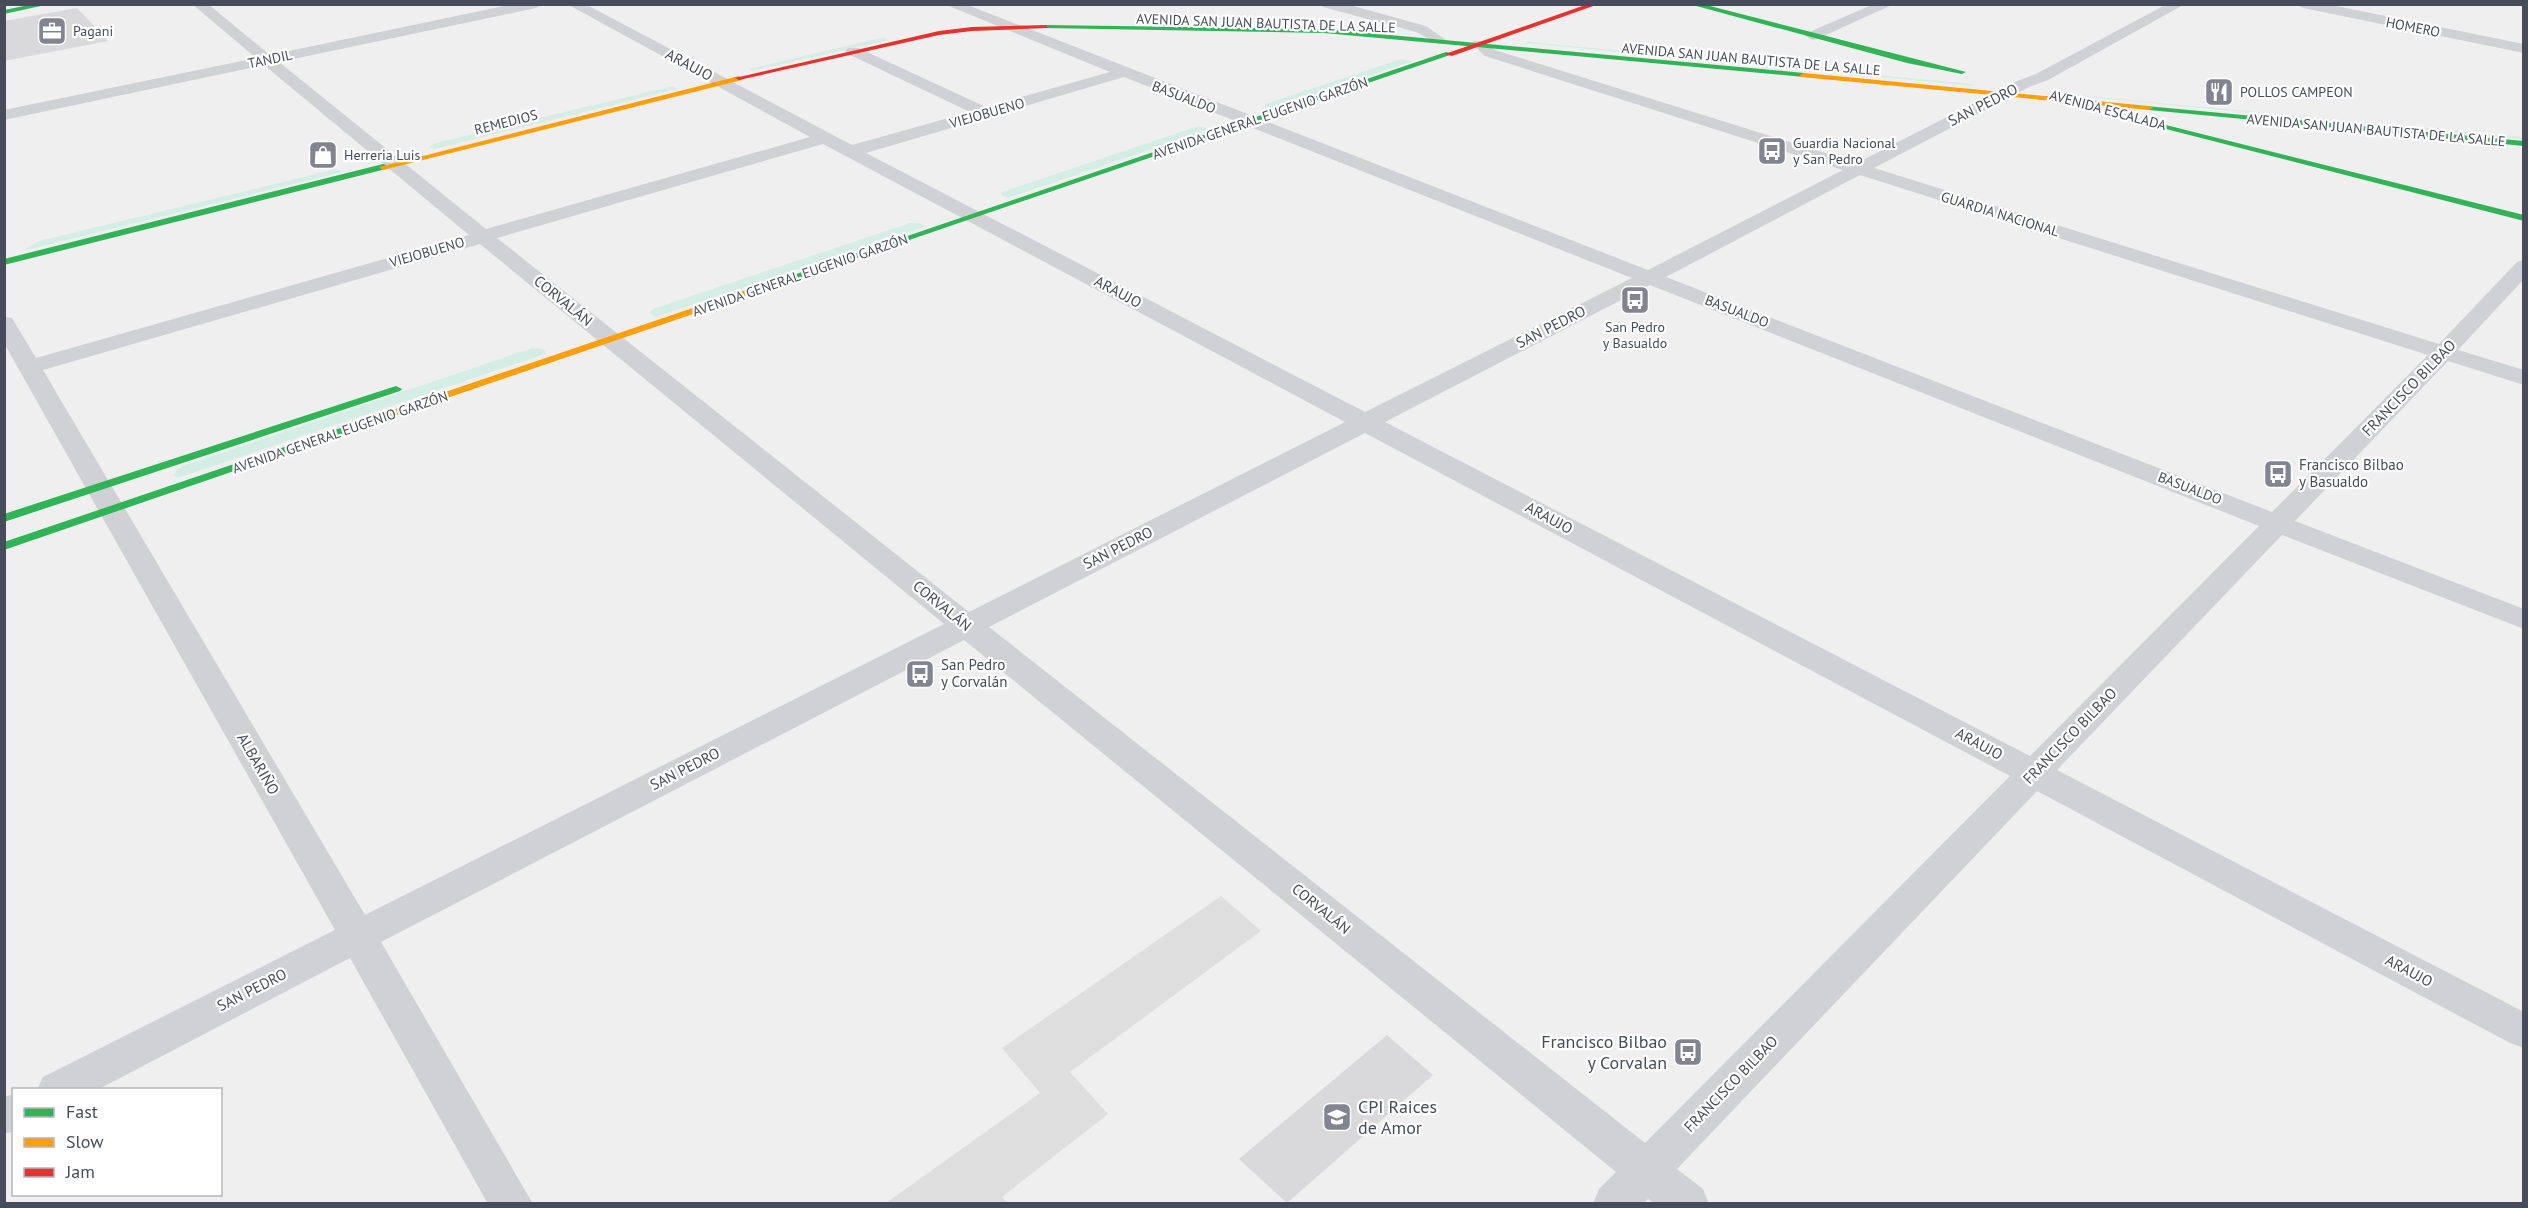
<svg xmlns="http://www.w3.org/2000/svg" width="2528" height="1208" font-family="'PT Sans',sans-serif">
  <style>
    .education { fill: #dededf }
    .green { fill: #d4eee6 }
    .building { fill: #d9d8db }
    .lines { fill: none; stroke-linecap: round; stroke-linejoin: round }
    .street { fill: #d0d1d5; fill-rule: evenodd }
    .fast { fill: #30b455; fill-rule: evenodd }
    .slow { fill: #ff9f0a; fill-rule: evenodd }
    .jam { fill: #e5322d; fill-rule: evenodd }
    .labels { text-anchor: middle; stroke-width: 4.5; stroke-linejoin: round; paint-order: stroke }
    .far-street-label { font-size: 14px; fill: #474c5b; stroke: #fff }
    .far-poi-label { font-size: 14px; fill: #474c5b; stroke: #fff; text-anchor: start }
    .street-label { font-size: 15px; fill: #474c5b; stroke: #fff }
    .poi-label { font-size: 15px; fill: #474c5b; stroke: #fff; text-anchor: start }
    .near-poi-label { font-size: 18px; fill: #474c5b; stroke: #fff; text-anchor: end }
  </style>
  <rect width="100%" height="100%" fill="#f0efef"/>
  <path class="education" d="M 1221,896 L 1261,931 L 1070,1072 L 1108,1114 L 1002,1197 L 1007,1203 L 886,1203 L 1040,1093 L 1002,1048 Z"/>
  <path class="green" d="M 884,37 L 889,40 L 752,71 L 749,69 Z
    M 1529,42 L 1972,84 L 1973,86 L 1525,43 Z
    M 1401,59 L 1413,61 L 1272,109 L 1265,107 L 1265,104 Z
    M 673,86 L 678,89 L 434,149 L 429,147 L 435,143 Z
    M 2066,94 L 2523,137 L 2523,139 L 2066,95 Z
    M 1198,126 L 1211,129 L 1008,198 L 1001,195 L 1002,192 Z
    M 336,169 L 342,172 L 27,250 L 25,249 L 39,241 Z
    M 910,223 L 919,223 L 924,227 L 656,317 L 649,313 L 653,309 Z
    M 532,348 L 542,349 L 546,352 L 545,354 L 178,478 L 173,475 L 179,467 Z"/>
  <path class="building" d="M 77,8 L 108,41 L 4,61 L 4,21 Z
    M 1387,1035 L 1433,1075 L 1287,1203 L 1239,1159 Z"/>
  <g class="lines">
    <path class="street" d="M 192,4 L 208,4 L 270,55 L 513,4 L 543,4 L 536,8 L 279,62 L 486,229 L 810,137 L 567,4 L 585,4 L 852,145 L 970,112 L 848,54 L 845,51 L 848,48 L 858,48 L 986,107 L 1110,72 L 944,4 L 965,4 L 1648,270 L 1843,170 L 1485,56 L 1472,44 L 1474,41 L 1484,41 L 1495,50 L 1857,163 L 2017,81 L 2036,74 L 2167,4 L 2185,4 L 2048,80 L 2029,87 L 1874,168 L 2439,344 L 2517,262 L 2524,260 L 2524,279 L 2458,350 L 2524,370 L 2524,385 L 2448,361 L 2295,521 L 2524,609 L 2524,629 L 2282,535 L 2057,770 L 2524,1012 L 2524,1048 L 2510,1043 L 2037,791 L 1677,1169 L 1703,1189 L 1709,1204 L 1654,1204 L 1648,1199 L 1644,1204 L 1593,1204 L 1599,1189 L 1616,1172 L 964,640 L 381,942 L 533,1204 L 488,1204 L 350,958 L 97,1090 L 37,1090 L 43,1077 L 335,930 L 4,343 L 4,317 L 12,318 L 36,358 L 469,235 L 264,65 L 4,120 L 4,110 L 256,58 ZM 1124,77 L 1632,278 L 1365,412 L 866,153 ZM 823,144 L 1345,422 L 969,612 L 497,238 ZM 1860,175 L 2428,355 L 2272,512 L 1666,277 ZM 480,244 L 944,624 L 365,915 L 43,370 ZM 1650,285 L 2259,526 L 2030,756 L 1385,422 ZM 1365,433 L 2010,776 L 1645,1143 L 989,627 Z
      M 1321,4 L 1346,4 L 1426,26 L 1446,40 L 1439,44 L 1416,32 L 1323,7 Z
      M 1874,4 L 1894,4 L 1817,39 L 1812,40 L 1805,36 L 1807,33 Z
      M 2296,4 L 2326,4 L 2524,44 L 2524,53 L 2303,8 Z
      M 14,1094 L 14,1131 L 4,1134 L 4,1097 Z"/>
    <path class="fast" d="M 34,4 L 50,4 L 4,14 L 4,10 Z
      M 1689,4 L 1702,4 L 1966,72 L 1962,74 L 1907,63 Z
      M 1046,25 L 1324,29 L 1804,73 L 1808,75 L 1804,77 L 1324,33 L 1044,28 Z
      M 1446,52 L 1453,54 L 769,288 L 761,286 Z
      M 2146,106 L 2524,141 L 2524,146 L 2149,110 L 2145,108 Z
      M 2162,124 L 2524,215 L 2524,221 L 2162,128 Z
      M 383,164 L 386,165 L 386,169 L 4,265 L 4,259 Z
      M 396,386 L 402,389 L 400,391 L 4,522 L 4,514 Z
      M 370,418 L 376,421 L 374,423 L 4,550 L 4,542 Z"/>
    <path class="slow" d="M 1804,73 L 2149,106 L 2153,108 L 2149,110 L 1801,77 L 1800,75 Z
      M 739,76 L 743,78 L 742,80 L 383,170 L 379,167 Z
      M 766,283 L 769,284 L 769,288 L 374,423 L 370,424 L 364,421 L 366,419 Z"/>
    <path class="jam" d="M 1588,4 L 1599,4 L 1452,56 L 1445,54 Z
      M 1046,25 L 1048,28 L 972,31 L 939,35 L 739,80 L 735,78 L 939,31 L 972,27 Z"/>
  </g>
  <defs>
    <g id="office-square" transform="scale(1.5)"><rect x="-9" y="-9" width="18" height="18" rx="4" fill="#82858f" stroke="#fff"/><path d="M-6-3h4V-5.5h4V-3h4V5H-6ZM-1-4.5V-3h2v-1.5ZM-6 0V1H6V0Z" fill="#fff"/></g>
    <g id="restaurant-square" transform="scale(1.5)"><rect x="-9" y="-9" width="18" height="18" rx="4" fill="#82858f" stroke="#fff"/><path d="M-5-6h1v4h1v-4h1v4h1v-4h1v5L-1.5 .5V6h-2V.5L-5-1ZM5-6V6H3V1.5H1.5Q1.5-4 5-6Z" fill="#fff"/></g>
    <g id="bus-square" transform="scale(1.5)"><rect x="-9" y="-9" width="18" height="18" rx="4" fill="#82858f" stroke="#fff"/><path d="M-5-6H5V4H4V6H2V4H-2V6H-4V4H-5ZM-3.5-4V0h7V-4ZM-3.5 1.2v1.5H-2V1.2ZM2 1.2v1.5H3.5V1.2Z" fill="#fff"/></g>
    <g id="shop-square" transform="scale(1.5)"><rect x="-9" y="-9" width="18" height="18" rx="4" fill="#82858f" stroke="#fff"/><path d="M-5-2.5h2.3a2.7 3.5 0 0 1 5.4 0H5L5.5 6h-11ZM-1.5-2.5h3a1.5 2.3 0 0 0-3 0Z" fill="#fff"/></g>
    <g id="school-square" transform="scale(1.5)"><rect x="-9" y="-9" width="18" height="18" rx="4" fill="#82858f" stroke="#fff"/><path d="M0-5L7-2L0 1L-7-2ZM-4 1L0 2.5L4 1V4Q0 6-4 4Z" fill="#fff"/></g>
  </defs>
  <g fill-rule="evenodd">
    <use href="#office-square" x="52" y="31"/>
    <use href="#restaurant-square" x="2219" y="92"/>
    <use href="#bus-square" x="1772" y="151"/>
    <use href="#shop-square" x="323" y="155"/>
    <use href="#bus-square" x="1635" y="300"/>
    <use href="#bus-square" x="2278" y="474"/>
    <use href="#bus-square" x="920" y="674"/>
    <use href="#bus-square" x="1688" y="1052"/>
    <use href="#school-square" x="1337" y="1117"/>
  </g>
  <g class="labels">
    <g class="far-street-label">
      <text transform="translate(1266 23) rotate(2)" y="5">AVENIDA SAN JUAN BAUTISTA DE LA SALLE</text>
      <text transform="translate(2413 27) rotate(11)" y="5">HOMERO</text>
      <text transform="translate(270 59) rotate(-12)" y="5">TANDIL</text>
      <text transform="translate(1751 59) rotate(5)" y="5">AVENIDA SAN JUAN BAUTISTA DE LA SALLE</text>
      <text transform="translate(1184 97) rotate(21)" y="5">BASUALDO</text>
      <text transform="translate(2108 110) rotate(15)" y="5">AVENIDA ESCALADA</text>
      <text transform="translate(987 113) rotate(-16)" y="5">VIEJOBUENO</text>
      <text transform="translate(1260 118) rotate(-19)" y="5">AVENIDA GENERAL EUGENIO GARZÓN</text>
      <text transform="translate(506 122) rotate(-14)" y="5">REMEDIOS</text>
      <text transform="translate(2376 130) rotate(5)" y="5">AVENIDA SAN JUAN BAUTISTA DE LA SALLE</text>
      <text transform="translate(2000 214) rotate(17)" y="5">GUARDIA NACIONAL</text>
      <text transform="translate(427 252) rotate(-16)" y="5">VIEJOBUENO</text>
      <text transform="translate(800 275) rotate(-19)" y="5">AVENIDA GENERAL EUGENIO GARZÓN</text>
      <text transform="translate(1737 311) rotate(21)" y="5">BASUALDO</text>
      <text transform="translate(340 432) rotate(-19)" y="5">AVENIDA GENERAL EUGENIO GARZÓN</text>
      <text transform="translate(2190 488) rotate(21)" y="5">BASUALDO</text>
    </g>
    <g class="far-poi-label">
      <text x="73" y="36">Pagani</text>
      <text x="2240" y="97">POLLOS CAMPEON</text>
      <text x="1793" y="148">Guardia Nacional<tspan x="1793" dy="16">y San Pedro</tspan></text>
      <text x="344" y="160">Herreria Luis</text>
      <text x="1635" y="332" text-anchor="middle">San Pedro<tspan x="1635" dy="16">y Basualdo</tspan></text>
    </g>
    <g class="street-label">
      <text transform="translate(689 65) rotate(28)" y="5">ARAUJO</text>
      <text transform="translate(1983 105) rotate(-27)" y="5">SAN PEDRO</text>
      <text transform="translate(1118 292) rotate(28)" y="5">ARAUJO</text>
      <text transform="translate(563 301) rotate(39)" y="5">CORVALÁN</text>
      <text transform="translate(1551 327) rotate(-27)" y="5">SAN PEDRO</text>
      <text transform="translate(2409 388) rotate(-46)" y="5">FRANCISCO BILBAO</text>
      <text transform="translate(1549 518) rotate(28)" y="5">ARAUJO</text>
      <text transform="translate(1118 548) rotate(-27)" y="5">SAN PEDRO</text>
      <text transform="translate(942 606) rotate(39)" y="5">CORVALÁN</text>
      <text transform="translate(2070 736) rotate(-46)" y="5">FRANCISCO BILBAO</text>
      <text transform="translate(1979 744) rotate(28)" y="5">ARAUJO</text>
      <text transform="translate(258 764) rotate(60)" y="5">ALBARIÑO</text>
      <text transform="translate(685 769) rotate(-27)" y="5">SAN PEDRO</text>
      <text transform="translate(1321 909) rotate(39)" y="5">CORVALÁN</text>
      <text transform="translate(2409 971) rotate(28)" y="5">ARAUJO</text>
      <text transform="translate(252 990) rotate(-27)" y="5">SAN PEDRO</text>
      <text transform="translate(1731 1084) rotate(-46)" y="5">FRANCISCO BILBAO</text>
    </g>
    <g class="poi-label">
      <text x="2299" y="470">Francisco Bilbao<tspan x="2299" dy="17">y Basualdo</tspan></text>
      <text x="941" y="670">San Pedro<tspan x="941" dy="17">y Corvalán</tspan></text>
    </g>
    <g class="near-poi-label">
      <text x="1667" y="1048">Francisco Bilbao<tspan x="1667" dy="21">y Corvalan</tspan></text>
      <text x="1358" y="1113" text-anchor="start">CPI Raices<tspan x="1358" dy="21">de Amor</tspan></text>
    </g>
  </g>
  <rect width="2528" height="1208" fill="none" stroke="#474c5b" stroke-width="12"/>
  <rect x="12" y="1088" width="210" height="108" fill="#ffffff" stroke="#b5b7bd" stroke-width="1.5"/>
  <rect x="24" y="1108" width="30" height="9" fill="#30b455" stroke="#b5b7bd" stroke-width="1.5"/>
  <text x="66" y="1118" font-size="18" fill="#474c5b">Fast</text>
  <rect x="24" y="1138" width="30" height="9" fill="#ff9f0a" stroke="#b5b7bd" stroke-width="1.5"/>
  <text x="66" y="1148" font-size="18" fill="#474c5b">Slow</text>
  <rect x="24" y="1168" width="30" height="9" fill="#e5322d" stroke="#b5b7bd" stroke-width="1.5"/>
  <text x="66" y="1178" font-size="18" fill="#474c5b">Jam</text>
</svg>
